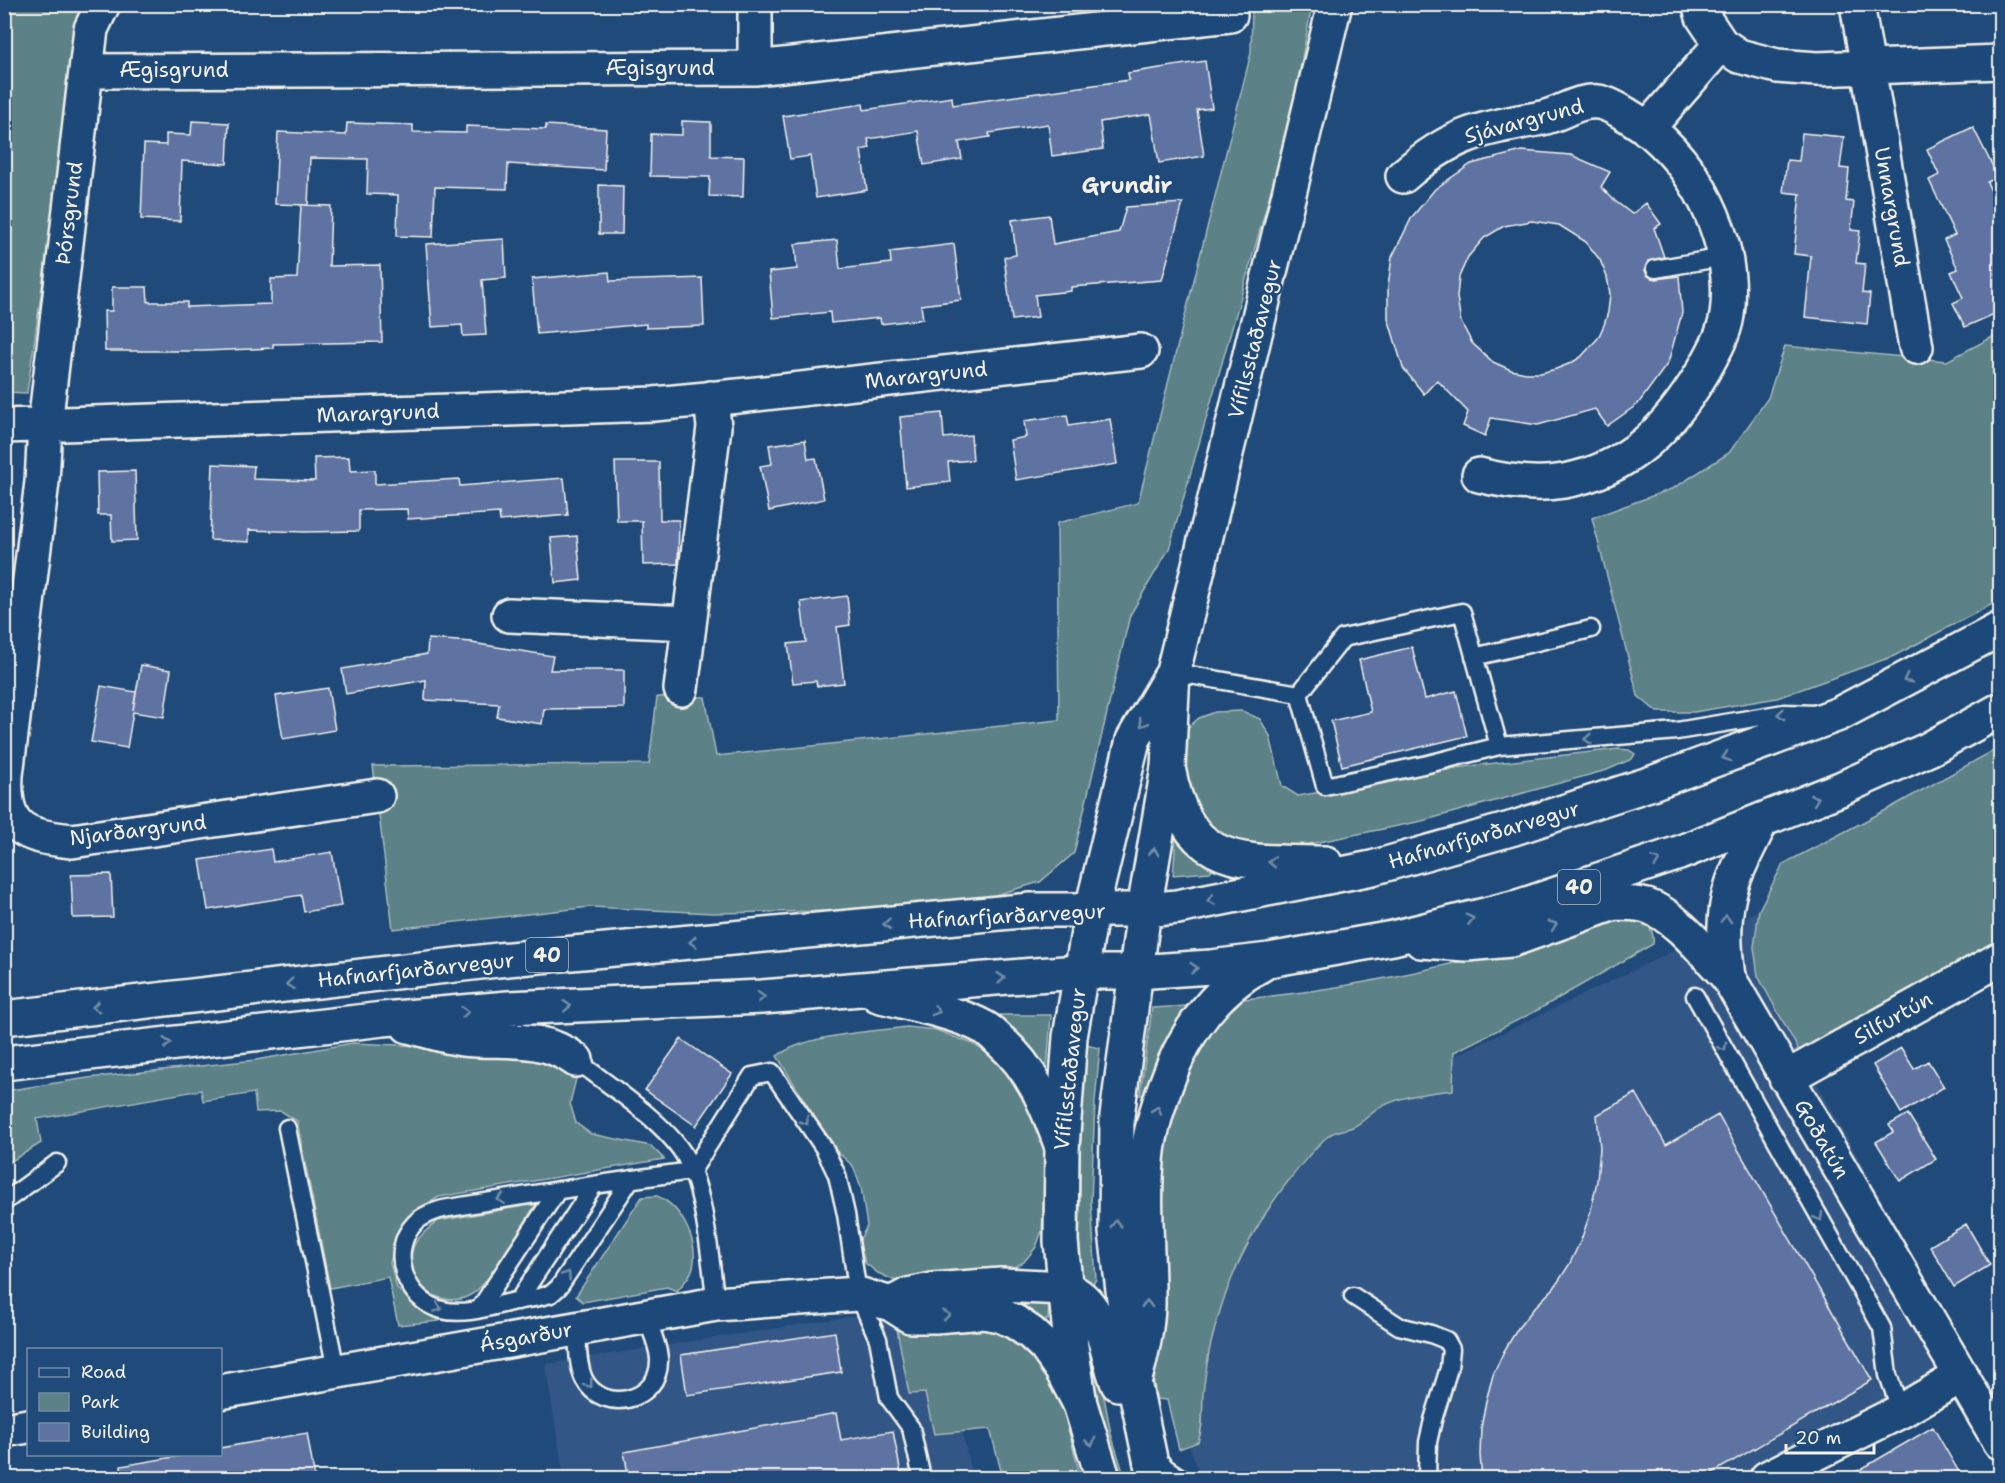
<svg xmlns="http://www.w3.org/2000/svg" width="2005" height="1483" font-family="'Shantell Sans',sans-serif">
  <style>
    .built { fill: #325686 }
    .green { fill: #5c8187; stroke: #a8b9b8; stroke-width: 1.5 }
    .building { fill: #5f73a3; stroke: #f4f1e8; stroke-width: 1.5; fill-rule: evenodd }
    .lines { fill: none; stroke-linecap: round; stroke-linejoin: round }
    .lane-casing { stroke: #f4f1e8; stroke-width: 21 }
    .street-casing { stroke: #f4f1e8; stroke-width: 38 }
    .secondary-casing { stroke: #f4f1e8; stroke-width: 38 }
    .primary-casing { stroke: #f4f1e8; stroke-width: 38 }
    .lane { stroke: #1f4a7a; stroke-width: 16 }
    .street { stroke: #1f4a7a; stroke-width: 33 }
    .secondary { stroke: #1f4a7a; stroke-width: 33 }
    .primary { stroke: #1f4a7a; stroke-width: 33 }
    .oneway { stroke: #748da6 }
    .labels { text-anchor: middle; stroke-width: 4.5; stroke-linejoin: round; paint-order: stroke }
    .shield { fill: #1f4a7a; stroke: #b4bfc7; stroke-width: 1.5 }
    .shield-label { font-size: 20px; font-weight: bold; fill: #f4f1e8 }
    .street-label { font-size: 21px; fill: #f4f1e8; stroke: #1f4a7a }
    .neighbourhood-label { font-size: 22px; font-weight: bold; fill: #f4f1e8; stroke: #1f4a7a }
  </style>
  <rect width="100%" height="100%" fill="#1f4a7a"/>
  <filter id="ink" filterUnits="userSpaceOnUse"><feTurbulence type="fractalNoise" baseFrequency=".0167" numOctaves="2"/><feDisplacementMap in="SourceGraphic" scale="12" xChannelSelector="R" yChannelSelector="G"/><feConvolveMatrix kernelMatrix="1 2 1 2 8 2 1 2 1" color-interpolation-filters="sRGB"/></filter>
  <g filter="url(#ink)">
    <path class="built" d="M 1759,910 L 1754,947 L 1802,1056 L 1966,1352 L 1750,1478 L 1201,1478 L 1173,1402 L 1191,1327 L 1319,1121 Z
      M 868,1314 L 943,1339 L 972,1478 L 564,1478 L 545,1364 Z"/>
    <path class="green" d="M 4,5 L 82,5 L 75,30 L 62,147 L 27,393 L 5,392 Z
      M 1252,5 L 1312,5 L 1289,128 L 1169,549 L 1130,615 L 1074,853 L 1040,882 L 985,898 L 831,911 L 713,913 L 590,907 L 393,929 L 373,766 L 649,764 L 657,697 L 705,697 L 716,756 L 1059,720 L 1057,523 L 1138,503 L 1251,53 Z
      M 2000,333 L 2000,600 L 1894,656 L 1777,698 L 1694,712 L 1657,712 L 1638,696 L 1592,518 L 1674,488 L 1729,453 L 1768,398 L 1785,346 L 1947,361 Z
      M 1242,711 L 1260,719 L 1270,736 L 1282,786 L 1298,796 L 1470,766 L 1618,749 L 1629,750 L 1635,754 L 1632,759 L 1607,770 L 1422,821 L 1309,844 L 1272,849 L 1247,849 L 1201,822 L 1187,800 L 1179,747 L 1184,731 L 1199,718 L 1215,712 Z
      M 2000,747 L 2000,948 L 1802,1056 L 1758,976 L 1754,947 L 1759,910 L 1783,864 L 1888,809 Z
      M 1176,838 L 1183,840 L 1214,867 L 1210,872 L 1173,875 Z
      M 1631,916 C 1645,922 1655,927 1653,944 L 1534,1012 L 1454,1052 L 1453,1090 C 1430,1093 1405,1095 1383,1106 C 1372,1111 1364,1122 1353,1127 C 1346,1130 1338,1130 1331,1134 C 1319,1142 1307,1158 1297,1170 C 1255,1221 1226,1279 1211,1343 C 1207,1360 1205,1376 1203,1393 C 1202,1409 1204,1426 1198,1442 L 1179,1449 L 1167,1400 L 1156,1399 L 1154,1382 L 1161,1325 L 1155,1188 L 1164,1126 L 1204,1030 L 1233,1000 C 1313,993 1392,979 1470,959 C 1519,947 1567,931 1615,917 Z
      M 1188,1006 L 1191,1010 L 1151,1096 L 1140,1095 L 1152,1008 Z
      M 995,1015 L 1051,1015 L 1047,1069 L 1040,1069 Z
      M 907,1027 L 936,1030 L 973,1044 L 1008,1066 L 1030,1094 L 1046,1145 L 1042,1231 L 1036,1247 L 1024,1262 L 1001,1274 L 902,1284 L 878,1273 L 865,1263 L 859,1241 L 867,1226 L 861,1187 L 853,1166 L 834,1149 L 777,1056 C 807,1034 870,1032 907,1027 Z
      M 353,1043 L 515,1050 L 576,1079 L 570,1103 L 576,1123 L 591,1134 L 651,1146 L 664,1159 L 439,1197 L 414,1211 L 398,1233 L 390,1263 L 397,1288 L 417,1307 L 445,1317 L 439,1321 L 398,1325 L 388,1277 L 330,1288 L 297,1121 L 281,1111 L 256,1112 L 254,1093 L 203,1101 L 201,1090 L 37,1119 L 41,1143 L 5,1165 L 5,1091 L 88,1078 L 256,1060 Z
      M 1085,1045 L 1100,1048 L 1095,1101 L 1091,1202 L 1096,1279 L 1093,1284 L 1089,1283 L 1079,1276 L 1080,1160 Z
      M 657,1196 C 681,1206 699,1241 693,1267 C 691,1276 683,1284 677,1291 L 667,1287 L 583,1302 L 576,1296 L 642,1197 Z
      M 536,1204 C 522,1226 491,1282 472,1294 C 443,1313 401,1282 413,1248 C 417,1237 429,1228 438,1221 Z
      M 1049,1300 L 1048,1320 L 1042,1320 L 1020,1306 L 1002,1301 Z
      M 987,1321 L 1018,1335 L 1056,1383 L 1081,1478 L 1003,1478 L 990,1429 L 934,1434 L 925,1393 L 909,1394 L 897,1329 Z
      M 1093,1339 L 1111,1434 L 1125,1478 L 1119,1478 L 1100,1421 L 1086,1340 Z"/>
    <path class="building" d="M 1205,61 L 1212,108 L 1197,110 L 1204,156 L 1159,163 L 1151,114 L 1100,122 L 1103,149 L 1052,156 L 1048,124 L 989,133 L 990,137 L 959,142 L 962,159 L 924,165 L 918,131 L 868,139 L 870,148 L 861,150 L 867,190 L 816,198 L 810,156 L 790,159 L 783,116 L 863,104 L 864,110 L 952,97 L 953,105 L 1129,80 L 1128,73 Z
      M 192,121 L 229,123 L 227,164 L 182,161 L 180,221 L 141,219 L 144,144 L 166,145 L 166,134 L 191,135 Z
      M 682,121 L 711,122 L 711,156 L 744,157 L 743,197 L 709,196 L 710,177 L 650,176 L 651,134 L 682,135 Z
      M 347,123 L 413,125 L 413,132 L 466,133 L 466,126 L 546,129 L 546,125 L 606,129 L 604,170 L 508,164 L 507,189 L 435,187 L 433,237 L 397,236 L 398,195 L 367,194 L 368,159 L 310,158 L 308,205 L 275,204 L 278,132 L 346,135 Z
      M 1973,127 L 1998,177 L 1987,182 L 2001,212 L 2001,311 L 1965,327 L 1953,303 L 1963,298 L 1951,272 L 1958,269 L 1944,240 L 1955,235 L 1929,180 L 1939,175 L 1927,149 Z
      M 1802,133 L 1844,137 L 1840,168 L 1849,169 L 1846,201 L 1854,202 L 1851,230 L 1860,231 L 1856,263 L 1865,264 L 1862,293 L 1870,294 L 1867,324 L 1805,317 L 1811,256 L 1794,254 L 1800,194 L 1783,192 L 1787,160 L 1799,161 Z
      M 1522,151 L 1571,155 L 1610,172 L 1601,187 L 1615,201 L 1632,214 L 1646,203 L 1661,224 L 1654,228 L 1664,257 L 1648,261 L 1645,270 L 1647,275 L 1656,279 L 1679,276 L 1682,313 L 1668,363 L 1638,404 L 1607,426 L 1595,409 L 1538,425 L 1491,418 L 1485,436 L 1463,426 L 1468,412 L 1437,380 L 1424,394 L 1403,368 L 1388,318 L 1388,286 L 1392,257 L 1412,217 L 1435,189 L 1471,164 ZM 1532,221 L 1559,225 L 1586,242 L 1600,260 L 1607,277 L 1610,294 L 1608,312 L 1604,325 L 1598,338 L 1581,357 L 1571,363 L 1556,369 L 1541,373 L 1526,373 L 1511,370 L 1493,362 L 1472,343 L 1461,322 L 1457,297 L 1459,277 L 1468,257 L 1484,238 L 1504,226 Z
      M 599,185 L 623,186 L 622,234 L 599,234 Z
      M 1183,203 L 1162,280 L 1071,287 L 1071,291 L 1035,295 L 1038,317 L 1012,320 L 1004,257 L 1016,255 L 1012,220 L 1049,215 L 1053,244 L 1119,232 L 1126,207 Z
      M 301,205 L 331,206 L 329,266 L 380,265 L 382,342 L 273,344 L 273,348 L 205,351 L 105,351 L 104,311 L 112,311 L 112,287 L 147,287 L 148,302 L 187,302 L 187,307 L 271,304 L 271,279 L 297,278 Z
      M 504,239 L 506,278 L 482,280 L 486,335 L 463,336 L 462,325 L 432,327 L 426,244 Z
      M 837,240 L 840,269 L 891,263 L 890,252 L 954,244 L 961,300 L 921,305 L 923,319 L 881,324 L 880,318 L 831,323 L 830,312 L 773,318 L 769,272 L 797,269 L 795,244 Z
      M 609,272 L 610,281 L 702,278 L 704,326 L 646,328 L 646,324 L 537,334 L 532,279 Z
      M 942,413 L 944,438 L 971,435 L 973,460 L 948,462 L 950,482 L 906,487 L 900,417 Z
      M 1067,415 L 1069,426 L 1110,419 L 1117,464 L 1016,480 L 1010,440 L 1026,437 L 1024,421 Z
      M 805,440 L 808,459 L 816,458 L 824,499 L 769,511 L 760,466 L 772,464 L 769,445 Z
      M 349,457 L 350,471 L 375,470 L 375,484 L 459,479 L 460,486 L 564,478 L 568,515 L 500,521 L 499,513 L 408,519 L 407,509 L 359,510 L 359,531 L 305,532 L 249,530 L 249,542 L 210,540 L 213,464 L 254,466 L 253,479 L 315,481 L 314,458 Z
      M 615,462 L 659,462 L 660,520 L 679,520 L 678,564 L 643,565 L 642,521 L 617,521 Z
      M 135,471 L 137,540 L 112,541 L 111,515 L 98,515 L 97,472 Z
      M 577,536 L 581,580 L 555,583 L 551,538 Z
      M 847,596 L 850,625 L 837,627 L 844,683 L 817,686 L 816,681 L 793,683 L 788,644 L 806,642 L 801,602 Z
      M 428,639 L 472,642 L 472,643 L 553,656 L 550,670 L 624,670 L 624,708 L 544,709 L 542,724 L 497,717 L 499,704 L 425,700 L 426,680 L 346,694 L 342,669 L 427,654 Z
      M 1412,647 L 1425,699 L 1456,691 L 1467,736 L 1342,766 L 1331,721 L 1371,712 L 1359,660 Z
      M 141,665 L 171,670 L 164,717 L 133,712 L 127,748 L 91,742 L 101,686 L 136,692 L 133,710 Z
      M 328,688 L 335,730 L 283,739 L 276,696 Z
      M 271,849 L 273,862 L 332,852 L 341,906 L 304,912 L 301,895 L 208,910 L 200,860 Z
      M 111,874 L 113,917 L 73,918 L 71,875 Z
      M 681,1039 L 732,1074 L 696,1126 L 645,1090 Z
      M 1901,1048 L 1914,1069 L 1928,1061 L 1944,1087 L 1901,1113 L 1873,1065 Z
      M 1636,1093 L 1666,1145 L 1718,1115 L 1872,1380 L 1702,1479 L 1482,1479 L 1480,1455 L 1481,1428 L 1486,1401 L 1493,1375 L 1504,1351 L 1518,1328 L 1535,1307 L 1554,1288 L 1569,1265 L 1581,1240 L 1590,1214 L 1597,1181 L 1600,1148 L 1597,1115 Z
      M 1908,1114 L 1936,1159 L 1900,1181 L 1876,1142 L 1893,1132 L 1889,1125 Z
      M 1966,1224 L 1990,1265 L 1954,1287 L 1930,1246 Z
      M 835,1332 L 841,1372 L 687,1395 L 681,1355 Z
      M 836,1413 L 841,1440 L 893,1431 L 902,1479 L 629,1479 L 624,1452 Z
      M 1933,1427 L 1963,1479 L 1844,1479 Z
      M 307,1433 L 315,1479 L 122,1479 L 121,1466 L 185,1455 L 220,1455 L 220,1448 Z"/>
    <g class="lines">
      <g class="lane-casing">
        <path id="lane" d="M 1655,269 L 1724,257
          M 1474,657 L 1591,629
          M 1173,672 L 1299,694 L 1325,786 L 1428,764 L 1499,746 L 1677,731 L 1784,713 L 1817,714
          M 1299,694 L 1343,638 L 1462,612 L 1499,746
          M 1695,996 L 1882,1328 L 1888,1375 L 1901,1411
          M 576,1060 C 607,1084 662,1120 683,1153 C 706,1189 710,1261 716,1304
          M 287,1128 L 336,1370
          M 692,1171 L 752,1076 L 772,1072 L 824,1148 L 837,1175 L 846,1214 L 858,1294 L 878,1339 L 889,1398 L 911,1428 L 922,1478
          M 631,1179 L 559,1287 L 551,1294 C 539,1298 527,1299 515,1301 C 493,1306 465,1316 442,1310 C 406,1301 387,1252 415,1223 C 423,1215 433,1212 443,1209 C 526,1195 609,1182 692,1171
          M 4,1202 L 57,1163
          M 1353,1296 L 1399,1326 L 1431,1334 L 1446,1340 L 1451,1349 L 1449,1368 L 1433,1420 L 1428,1442 L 1427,1478
          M 518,1301 L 594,1185
          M 480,1308 L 558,1190
          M 577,1328 C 578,1344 577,1364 584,1379 C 602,1415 660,1402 659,1360 C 659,1346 650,1329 646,1316
          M 1155,1456 L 1166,1468 L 1181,1478"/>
      </g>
      <g class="street-casing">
        <path id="street" d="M 103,4 L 91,29 L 86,71 L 45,425 L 42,482 L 6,775 C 3,829 23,836 72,841 L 377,796
          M 1857,4 L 1916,347
          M 1721,44 L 1739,56 L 1777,66 L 1817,69 L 2000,62
          M 755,68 L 755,4
          M 86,71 L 755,68 L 1230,15
          M 1647,129 L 1721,44 L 1703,17 L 1699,4
          M 1403,176 C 1452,133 1480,129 1542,118 C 1562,114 1577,100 1598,102 C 1610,102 1643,125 1653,133 C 1703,176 1736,248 1727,315 C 1724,336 1712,355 1702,373 C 1669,428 1630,469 1564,481 C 1536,486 1507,482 1479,475
          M 4,426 L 654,404 L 738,396 L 1141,351
          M 509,615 L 689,623
          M 681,689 L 714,427 L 711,398
          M 1761,821 C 1752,842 1739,863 1732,885 C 1722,914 1724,946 1728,977 L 2000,1442
          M 1786,1078 L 2000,959
          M 891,1304 L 908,1295 L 932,1290 L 1001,1285 L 1065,1288
          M 220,1392 L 716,1304 L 858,1294 L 891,1304 L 910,1316 L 935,1316 L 984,1312 L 1000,1315 L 1015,1322 L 1031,1333 L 1045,1346 L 1062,1370 L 1079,1402
          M 4,1430 L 28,1426
          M 1767,1478 L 1901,1411 L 1961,1376"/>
      </g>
      <g class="secondary-casing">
        <path id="secondary" d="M 1065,1288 C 1105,1303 1104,1350 1118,1384
          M 1103,1478 L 1080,1404 L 1071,1346 L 1061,1241 L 1062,1147 L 1070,1037 L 1092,909 L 1133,740 L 1170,677
          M 1154,1478 L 1134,1382 L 1116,1232 L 1117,1116 L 1144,910 L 1168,768 L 1173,672 L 1335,4"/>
      </g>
      <g class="primary-casing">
        <path id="primary" d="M 1168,768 C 1188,870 1239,861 1325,863
          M 1421,941 L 1466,944 L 1511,940 L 1614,903 C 1625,903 1636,903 1647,906 C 1677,916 1706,955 1728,977
          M 878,995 C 910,1004 957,1012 985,1028 C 990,1031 995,1036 999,1040 C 1033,1069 1047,1106 1062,1147
          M 4,1018 L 498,960 L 1031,910 L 1144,910 L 1177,907 L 1372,868 L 1514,828 L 1652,783 L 1839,714 L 2000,629
          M 408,1026 C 426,1030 445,1037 463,1039 C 504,1043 541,1034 576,1060
          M 4,1063 L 383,1019 L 508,1008 L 762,997 L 1035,975 L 1080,972 L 1136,972 L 1211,967 L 1269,960 L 1393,938 L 1521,906 L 1679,853 L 1840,789 L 1929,749 L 2000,710
          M 1134,1382 C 1141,1357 1147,1332 1148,1306 C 1149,1254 1142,1203 1148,1151 C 1152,1121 1162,1093 1174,1064 C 1193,1021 1220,987 1262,964"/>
      </g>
      <use href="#lane" class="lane"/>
      <use href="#street" class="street"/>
      <use href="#secondary" class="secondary"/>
      <use href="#primary" class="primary"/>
    </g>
    <defs><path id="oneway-chevron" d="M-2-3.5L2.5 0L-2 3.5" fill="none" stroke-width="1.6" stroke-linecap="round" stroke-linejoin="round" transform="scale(1.5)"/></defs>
    <g class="oneway">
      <use href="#oneway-chevron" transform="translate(1907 679) rotate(153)"/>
      <use href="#oneway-chevron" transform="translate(1781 714) rotate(175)"/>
      <use href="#oneway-chevron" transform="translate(1143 723) rotate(120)"/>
      <use href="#oneway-chevron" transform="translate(1588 739) rotate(176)"/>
      <use href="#oneway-chevron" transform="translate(1726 757) rotate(161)"/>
      <use href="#oneway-chevron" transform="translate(1815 799) rotate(-22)"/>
      <use href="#oneway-chevron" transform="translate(1154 852) rotate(-81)"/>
      <use href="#oneway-chevron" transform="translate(1656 861) rotate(-19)"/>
      <use href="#oneway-chevron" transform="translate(1272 862) rotate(-179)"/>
      <use href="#oneway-chevron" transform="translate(1211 900) rotate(169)"/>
      <use href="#oneway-chevron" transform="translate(1470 919) rotate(-14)"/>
      <use href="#oneway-chevron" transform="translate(1726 919) rotate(-87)"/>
      <use href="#oneway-chevron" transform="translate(887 924) rotate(175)"/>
      <use href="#oneway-chevron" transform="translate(1553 925) rotate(-20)"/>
      <use href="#oneway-chevron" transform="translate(693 942) rotate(175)"/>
      <use href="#oneway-chevron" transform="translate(1194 968) rotate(-4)"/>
      <use href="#oneway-chevron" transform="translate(1001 978) rotate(-5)"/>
      <use href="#oneway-chevron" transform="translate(290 984) rotate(173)"/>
      <use href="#oneway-chevron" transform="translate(761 997) rotate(-3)"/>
      <use href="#oneway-chevron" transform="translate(567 1006) rotate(-3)"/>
      <use href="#oneway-chevron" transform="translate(96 1007) rotate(173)"/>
      <use href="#oneway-chevron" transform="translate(936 1011) rotate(16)"/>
      <use href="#oneway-chevron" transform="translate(465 1012) rotate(-5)"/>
      <use href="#oneway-chevron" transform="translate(167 1043) rotate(-6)"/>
      <use href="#oneway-chevron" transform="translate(1723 1047) rotate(60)"/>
      <use href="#oneway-chevron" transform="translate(1157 1110) rotate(-71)"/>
      <use href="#oneway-chevron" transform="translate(805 1121) rotate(56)"/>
      <use href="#oneway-chevron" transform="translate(501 1199) rotate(171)"/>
      <use href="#oneway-chevron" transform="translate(1819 1217) rotate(60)"/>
      <use href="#oneway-chevron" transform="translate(1116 1224) rotate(-90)"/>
      <use href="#oneway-chevron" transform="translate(567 1275) rotate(-56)"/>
      <use href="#oneway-chevron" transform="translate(1147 1304) rotate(-89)"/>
      <use href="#oneway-chevron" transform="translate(438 1308) rotate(20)"/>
      <use href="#oneway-chevron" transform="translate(946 1315) rotate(-7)"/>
      <use href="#oneway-chevron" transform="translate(589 1384) rotate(52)"/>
      <use href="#oneway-chevron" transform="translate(1091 1442) rotate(74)"/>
    </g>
  </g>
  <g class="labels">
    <g class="shield">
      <rect x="1558" y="870" width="42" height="34" rx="4.5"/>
      <rect x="526" y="938" width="42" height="34" rx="4.5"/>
    </g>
    <g class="shield-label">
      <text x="1579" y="894">40</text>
      <text x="547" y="962">40</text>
    </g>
    <g class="street-label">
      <text x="660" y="75">Ægisgrund</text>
      <text x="174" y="77">Ægisgrund</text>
      <text transform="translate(1524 121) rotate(-15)" y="7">Sjávargrund</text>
      <text transform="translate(1892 207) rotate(80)" y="7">Unnargrund</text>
      <text transform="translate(69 213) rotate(-83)" y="7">Þórsgrund</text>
      <text transform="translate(1255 339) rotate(-76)" y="7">Vífilsstaðavegur</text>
      <text transform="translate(926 375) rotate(-6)" y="7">Marargrund</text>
      <text transform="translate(378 413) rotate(-2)" y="7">Marargrund</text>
      <text transform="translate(138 830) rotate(-7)" y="7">Njarðargrund</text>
      <text transform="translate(1484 835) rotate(-16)" y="7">Hafnarfjarðarvegur</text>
      <text transform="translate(1007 916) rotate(-3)" y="7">Hafnarfjarðarvegur</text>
      <text transform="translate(416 970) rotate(-6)" y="7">Hafnarfjarðarvegur</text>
      <text transform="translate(1893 1018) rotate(-29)" y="7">Silfurtún</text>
      <text transform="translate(1070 1069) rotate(-84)" y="7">Vífilsstaðavegur</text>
      <text transform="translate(1822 1139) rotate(60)" y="7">Goðatún</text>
      <text transform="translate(526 1337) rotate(-10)" y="7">Ásgarður</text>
    </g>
    <g class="neighbourhood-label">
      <text x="1127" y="193">Grundir</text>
    </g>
  </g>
  <rect width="2005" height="1483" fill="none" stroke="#1f4a7a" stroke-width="24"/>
  <rect x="12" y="12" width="1981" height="1459" fill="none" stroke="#f4f1e8" stroke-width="2" filter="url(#ink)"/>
  <rect x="27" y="1348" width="195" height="108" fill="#1f4a7a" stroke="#748da6" stroke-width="1.5"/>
  <rect x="39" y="1368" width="30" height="9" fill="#1f4a7a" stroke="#748da6" stroke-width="1.5"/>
  <text x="81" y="1378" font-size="18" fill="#f4f1e8">Road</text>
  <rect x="39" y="1393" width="30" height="18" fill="#5c8187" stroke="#748da6" stroke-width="1.5"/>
  <text x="81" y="1408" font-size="18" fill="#f4f1e8">Park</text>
  <rect x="39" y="1423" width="30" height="18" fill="#5f73a3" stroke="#748da6" stroke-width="1.5"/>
  <text x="81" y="1438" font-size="18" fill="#f4f1e8">Building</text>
  <path d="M1786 1444v9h88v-9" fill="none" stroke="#f4f1e8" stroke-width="3"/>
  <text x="1795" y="1444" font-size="18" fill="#f4f1e8" stroke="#1f4a7a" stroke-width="4.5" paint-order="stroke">20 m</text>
</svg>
